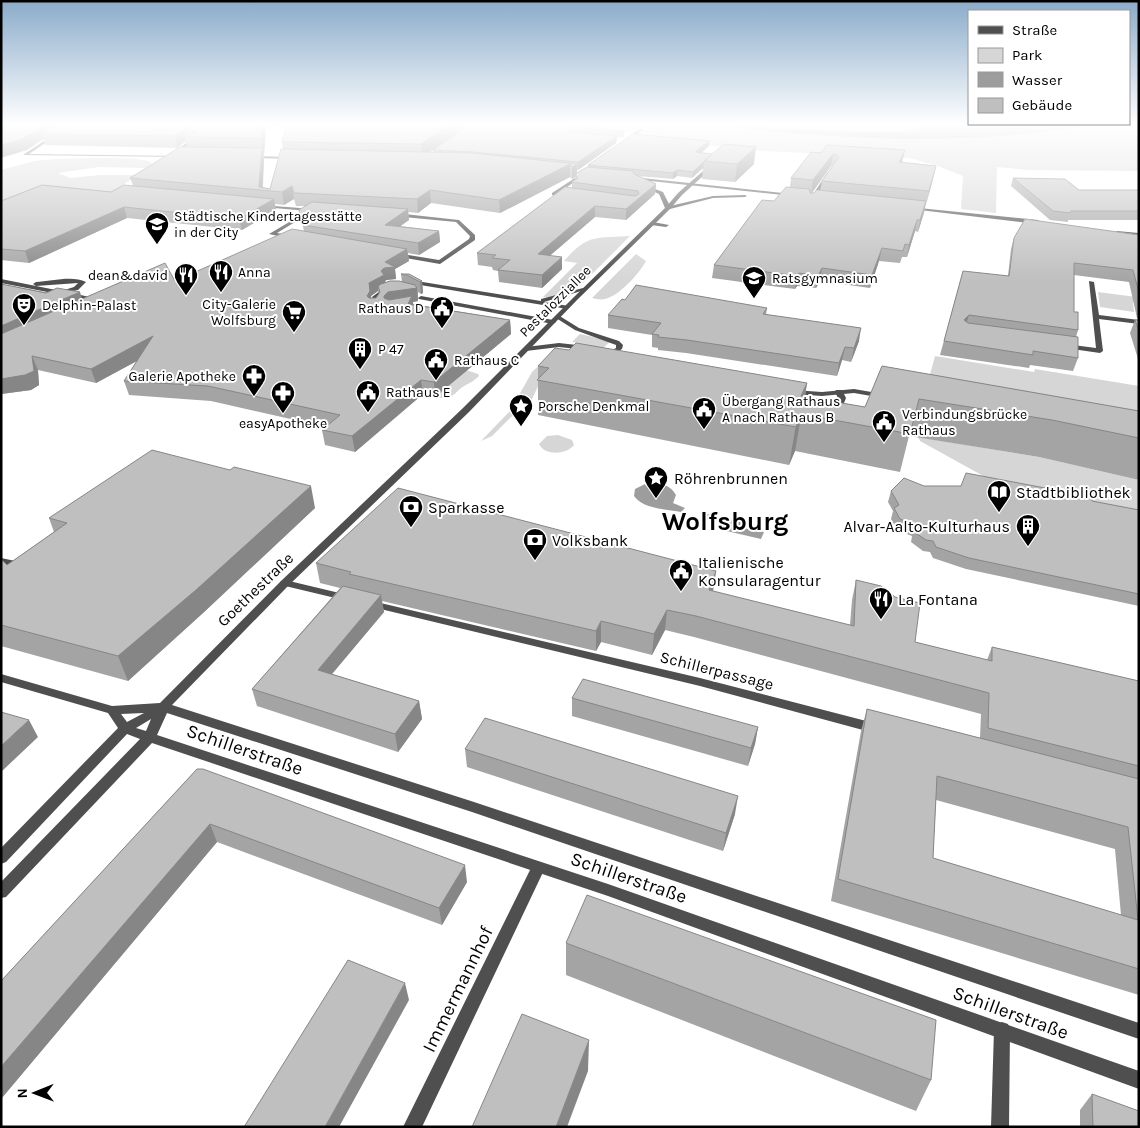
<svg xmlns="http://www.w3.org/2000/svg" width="1140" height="1128" font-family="Karla,sans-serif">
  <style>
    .green { fill: #d6d6d6 }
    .water { fill: #9d9d9d }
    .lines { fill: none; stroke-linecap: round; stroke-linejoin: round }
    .service { fill: #4f4f4f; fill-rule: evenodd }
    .minor { fill: #4f4f4f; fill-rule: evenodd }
    .tertiary { fill: #4f4f4f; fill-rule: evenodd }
    .wall { fill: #a4a4a4; fill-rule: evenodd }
    .shaded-wall { fill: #868686 }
    .building { fill: #bfbfbf; stroke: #868686; fill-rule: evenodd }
    .labels { text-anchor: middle; stroke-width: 4; stroke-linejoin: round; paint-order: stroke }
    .far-poi-label { font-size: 14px; fill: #000; stroke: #fff; text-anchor: start }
    .far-street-label { font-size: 14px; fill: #000; stroke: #fff }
    .poi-label { font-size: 16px; fill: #000; stroke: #fff; text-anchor: start }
    .street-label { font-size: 16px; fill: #000; stroke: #fff }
    .near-street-label { font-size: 19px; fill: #000; stroke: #fff }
    .town-label { font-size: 26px; font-weight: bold; fill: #000; stroke: #fff }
  </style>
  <rect width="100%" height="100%" fill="#fff"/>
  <path class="green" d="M 580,124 L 1139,124 L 1139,171 L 1029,170 L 997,167 L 996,213 L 961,209 L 963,176 L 938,166 L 909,158 L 765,151 L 631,137 L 636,133 L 576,127 Z
    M 54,159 C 70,159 143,155 152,163 L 146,168 L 99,167 L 58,173 L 70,178 L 100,175 L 137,175 L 112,193 L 1,213 L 1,170 L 34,161 Z
    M 630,236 L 567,299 L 543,297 L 577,263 L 564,261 C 588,234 595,238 630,236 Z
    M 636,254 L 646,261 C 639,274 619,296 605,299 C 601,300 596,299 592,298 Z
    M 1098,292 L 1136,297 L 1133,302 L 1134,312 L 1100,307 Z
    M 580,334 L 611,341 L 603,348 L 572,342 Z
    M 935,356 L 1034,372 L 1035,369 L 1139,386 L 1139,413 L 929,378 Z
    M 544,361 L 545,372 L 531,401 L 522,412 L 511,417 L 492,436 L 481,441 L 510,411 L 532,372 Z
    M 466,370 L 478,374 L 479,376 C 473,382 467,384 461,388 C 451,397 450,400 435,397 Z
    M 558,435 L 572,440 L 574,445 C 566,455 545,456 539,444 L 547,436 Z
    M 918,437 L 1039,457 L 1139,480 L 1139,521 L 996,483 L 920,441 Z"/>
  <path class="water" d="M 708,124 L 864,132 L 904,132 L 922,127 L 918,124 L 1095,124 C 968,147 836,140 708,124 Z
    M 647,483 C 658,482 670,484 676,495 L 673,503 L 685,508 L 681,512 C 666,509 643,509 634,496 L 635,489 Z
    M 707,514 L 745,523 L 743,528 L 764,532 L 761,539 L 718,529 L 721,522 L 705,519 Z"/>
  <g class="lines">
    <path class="service" d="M 581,174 L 585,175 L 558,193 L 570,196 L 570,198 L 552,195 L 552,193 Z
      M 261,205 L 313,209 L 315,210 L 277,233 L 293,236 L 293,238 L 291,239 L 269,234 L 308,211 L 263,207 Z
      M 395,213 L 459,220 L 475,235 L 475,240 L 440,264 L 394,256 L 393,255 L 396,253 L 439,260 L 469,239 L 470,236 L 456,222 L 393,216 Z
      M 653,222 L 669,225 L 666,227 L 651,225 Z
      M 1,279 L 61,291 L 74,287 L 78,283 L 36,286 L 33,284 L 36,282 C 51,281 73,275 86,282 L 78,290 L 68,292 L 102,300 L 99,302 L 1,283 Z
      M 410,280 L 541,301 L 541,299 L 583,288 L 588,289 L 544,302 L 569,306 L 570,307 L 567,309 L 408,283 L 408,281 Z
      M 390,288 L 392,289 L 392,291 L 384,293 L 377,298 L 380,304 L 376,310 L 372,310 L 371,309 L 374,304 L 372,297 L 380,291 Z
      M 421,296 L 553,320 L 556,322 L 553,324 L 419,299 L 418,298 Z
      M 836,390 L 842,390 L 846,398 C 843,406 840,414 829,413 L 828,411 L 835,407 L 838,398 L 835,392 Z
      M 285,580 L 352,596 L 353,598 L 348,601 L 281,585 L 280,583 L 281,581 Z
      M 372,601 L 700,678 L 874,723 L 878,725 L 880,728 L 878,731 L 874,733 L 700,686 L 368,606 L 367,604 Z"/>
    <path class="minor" d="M 213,124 L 218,124 L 208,129 L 174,156 L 172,156 L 172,154 L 206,127 Z
      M 252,124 L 302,124 L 303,125 L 253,126 L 251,125 Z
      M 640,129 L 643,130 L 627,141 L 625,141 L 625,139 Z
      M 711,164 L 715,165 L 682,195 L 670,209 L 666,209 L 666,207 L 678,193 Z
      M 827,173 L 831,174 L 812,202 L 808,202 Z
      M 1089,281 L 1094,282 L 1099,315 L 1139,320 L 1139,324 L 1099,319 L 1103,351 L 1100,353 L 1065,348 L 1062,346 L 1065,344 L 1096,348 Z
      M 558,315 L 579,328 L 619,341 L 623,345 L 622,349 L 613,354 L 601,352 L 601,350 L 612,350 L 616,348 L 616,345 L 575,330 L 556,318 L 555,317 Z
      M 559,343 L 586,346 L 589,348 L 586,350 L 559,347 L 526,351 L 523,349 L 526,347 Z
      M 854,389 L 883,394 L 887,396 L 883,398 L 854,393 L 822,396 L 793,394 L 789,392 L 793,390 L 822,392 Z
      M 1,558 L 25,563 L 26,565 L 21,568 L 1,564 Z
      M 538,862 L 543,864 L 545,868 L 422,1127 L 403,1127 L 533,864 Z
      M 1002,1022 L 1008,1024 L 1010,1030 L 1009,1127 L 991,1127 L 994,1030 L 996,1024 Z"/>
    <path class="tertiary" d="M 69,124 L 74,124 L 29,154 L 181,156 L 179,157 L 23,155 Z
      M 250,156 L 291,157 L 293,158 L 291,159 L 251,158 Z
      M 633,177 L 792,194 L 794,195 L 792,196 L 631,179 Z
      M 642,184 L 663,192 L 670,206 L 713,196 L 745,195 L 747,196 L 745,197 L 713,198 L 670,209 L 577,300 L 469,412 L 289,585 L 172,705 L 474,802 L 1139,1023 L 1139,1039 L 472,812 L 167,713 L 157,735 L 608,884 L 1139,1071 L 1139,1089 L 608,896 L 152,743 L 6,897 L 1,898 L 1,882 L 140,739 L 127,734 L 6,862 L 1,864 L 1,848 L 118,728 L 108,713 L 1,682 L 1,674 L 112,706 L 160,703 L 281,581 L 463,408 L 573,298 L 665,208 L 659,194 L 642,186 ZM 144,713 L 127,722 L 121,714 ZM 151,719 L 146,731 L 136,728 Z
      M 909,207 L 1038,220 L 1041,222 L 1038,224 L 911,209 Z
      M 1117,231 L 1139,233 L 1139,237 L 1115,234 L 1114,233 Z"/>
  </g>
  <path class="wall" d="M 1,124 L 265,124 L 266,127 L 264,155 L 263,155 L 264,160 L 263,187 L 270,189 L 283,149 L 282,142 L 287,124 L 464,124 L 464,128 L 430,152 L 433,152 L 433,150 L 503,126 L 563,124 L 624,131 L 624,137 L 617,137 L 616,143 L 578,170 L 577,170 L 577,173 L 588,167 L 588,165 L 709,146 L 701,153 L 754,164 L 735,182 L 702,179 L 703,168 L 692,178 L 677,176 L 673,179 L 637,176 L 656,184 L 655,194 L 626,220 L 595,217 L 550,255 L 562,269 L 542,288 L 499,282 L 498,271 L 493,270 L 492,267 L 478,265 L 477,253 L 572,188 L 572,182 L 575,180 L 575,177 L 572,179 L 570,177 L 500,213 L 431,203 L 418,213 L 408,212 L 409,220 L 399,226 L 439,231 L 440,242 L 419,255 L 408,253 L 409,261 L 395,269 L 396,279 L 386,280 L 385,282 L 385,283 L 402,282 L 401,274 L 409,274 L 422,281 L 423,293 L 421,294 L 418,292 L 418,301 L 413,302 L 413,304 L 510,320 L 511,334 L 435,397 L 423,394 L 355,452 L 325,445 L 322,430 L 326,427 L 211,401 L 129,395 L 124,381 L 137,361 L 96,383 L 38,370 L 39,385 L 31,390 L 1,394 L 1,284 L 82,299 L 175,281 L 304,231 L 299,210 L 305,206 L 296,206 L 294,199 L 284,205 L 275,204 L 276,210 L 242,230 L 127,218 L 29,263 L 1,260 L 1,201 L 111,192 L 133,185 L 130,178 L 187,147 L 186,141 L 177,148 L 45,145 L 43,139 L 27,150 ZM 378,291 L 379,294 L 376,298 L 371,298 L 371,296 Z
    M 827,145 L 902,162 L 933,179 L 918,232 L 915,231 L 907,257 L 902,257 L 900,263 L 879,261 L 870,288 L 820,281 L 816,288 L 797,286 L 795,289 L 712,278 L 714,265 L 774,201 L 790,187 L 791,178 L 821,153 ZM 831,166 L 832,166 L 822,181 L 820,191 L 812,193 Z
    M 1013,178 L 1079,190 L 1139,190 L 1139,220 L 1068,220 L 1068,222 L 1050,220 L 1011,186 Z
    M 1139,235 L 1139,319 L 1137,318 L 1129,282 L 1074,275 L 1074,312 L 1078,330 L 1076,337 L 1078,358 L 1073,371 L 1030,365 L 1029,368 L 940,355 L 963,271 L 1008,276 L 1011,249 L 1014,238 Z
    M 767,308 L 766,315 L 859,341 L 851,362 L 842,360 L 837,376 L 686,353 L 658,350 L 658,348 L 652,347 L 652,335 L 608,328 L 608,315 Z
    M 1135,320 L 1139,320 L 1139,362 L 1130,333 Z
    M 569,350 L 807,383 L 805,397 L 865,407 L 882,366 L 1139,411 L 1139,480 L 1039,457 L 909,436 L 900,472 L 795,451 L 789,465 L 538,415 L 538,366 Z
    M 924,486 L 1092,501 L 1139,510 L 1139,606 L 966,569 L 933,558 L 930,552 L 923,551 L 911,542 L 912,536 L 897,530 L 891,519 L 893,511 L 888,502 L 891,491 Z
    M 315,508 L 203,613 L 128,681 L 1,646 L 1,559 L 7,565 L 54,532 L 49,518 Z
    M 316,563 L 716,571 L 713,591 L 850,625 L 852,600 L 856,580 L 915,642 L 987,660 L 992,647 L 1139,681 L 1139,995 L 831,901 L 861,731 L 867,709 L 980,738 L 981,714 L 694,637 L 665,630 L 652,655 L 601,642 L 596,651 L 382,601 L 384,612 L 332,674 L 419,701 L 422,719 L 398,752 L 257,706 L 252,689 L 340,588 L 320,583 ZM 936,800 L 1115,849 L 1121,915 L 933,858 Z
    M 572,698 L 758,727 L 755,744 L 748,766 L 572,716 Z
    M 465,749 L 735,814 L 723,851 L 467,767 Z
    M 197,769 L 467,882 L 442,925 L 217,842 L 1,1099 L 1,981 Z
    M 566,943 L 931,1080 L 916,1111 L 566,975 Z
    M 1092,1094 L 1139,1127 L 1080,1127 L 1080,1110 Z"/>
  <path class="shaded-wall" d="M 46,124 L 66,124 L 42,134 L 43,139 L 27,150 L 1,158 L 1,145 Z
    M 190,124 L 208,124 L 196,132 L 184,131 L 186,141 L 177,148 L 175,136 Z
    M 262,124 L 265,124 L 266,127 L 264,155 L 261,138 Z
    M 451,124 L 464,124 L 464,128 L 423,157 L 421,144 Z
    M 617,136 L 616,143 L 578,170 L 578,162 Z
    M 709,141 L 709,146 L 695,158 L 695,152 Z
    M 756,147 L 754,164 L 735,182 L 737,164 Z
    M 262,148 L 264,160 L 262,190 L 259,187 Z
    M 905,150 L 902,163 L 899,162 Z
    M 833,154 L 831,166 L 811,194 L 813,180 Z
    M 704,162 L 703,168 L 692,178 L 693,172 Z
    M 570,164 L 570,177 L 500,213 L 499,200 Z
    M 577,164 L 577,176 L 575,174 L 575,177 L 572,179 L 572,167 Z
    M 936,166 L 933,179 L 926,205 L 929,191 Z
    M 677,170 L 677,176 L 673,179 L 673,173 Z
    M 656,184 L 655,194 L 626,220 L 626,209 Z
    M 292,186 L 294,199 L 284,205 L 282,192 Z
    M 430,190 L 431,203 L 418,213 L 417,199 Z
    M 274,199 L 276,210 L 242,230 L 239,219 Z
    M 926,201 L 924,213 L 918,232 L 920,220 Z
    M 595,206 L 595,217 L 538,266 L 538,254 Z
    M 124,207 L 127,218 L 29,263 L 25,251 Z
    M 408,209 L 409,220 L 387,236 L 385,225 Z
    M 917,220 L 915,231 L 907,257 L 909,245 Z
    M 439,231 L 440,242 L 419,255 L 418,243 Z
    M 882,248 L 879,261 L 870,288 L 872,275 Z
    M 407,249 L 409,261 L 395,269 L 396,279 L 386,280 L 385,282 L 385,287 L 378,286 L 378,291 L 371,296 L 372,304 L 367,296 L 369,283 L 381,271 L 385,262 Z
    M 562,257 L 562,269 L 542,288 L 542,275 Z
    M 822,268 L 820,281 L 816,288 L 818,276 Z
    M 799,273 L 797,286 L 795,289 L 797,276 Z
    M 422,281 L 423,293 L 421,294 L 420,282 Z
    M 417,288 L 418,301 L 413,302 L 414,309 L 385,308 L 384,296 L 388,292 Z
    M 80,292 L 84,305 L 1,342 L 1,326 Z
    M 969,315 L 965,328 L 964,320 Z
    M 510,320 L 511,334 L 435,397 L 434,382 Z
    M 861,328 L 859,341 L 851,362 L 854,348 Z
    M 153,336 L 157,350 L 96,383 L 91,369 Z
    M 845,347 L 842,360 L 837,376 L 839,363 Z
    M 32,356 L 38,370 L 39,385 L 31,390 L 1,394 L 1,379 Z
    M 421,380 L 423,394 L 355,452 L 352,436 Z
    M 807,383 L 795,451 L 789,465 L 801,396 Z
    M 311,486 L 315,508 L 203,613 L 128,681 L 118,656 Z
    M 716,571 L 713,591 L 709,590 Z
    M 381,595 L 384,612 L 321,687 L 318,670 Z
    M 667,610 L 665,630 L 652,655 L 654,634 Z
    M 601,621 L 601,642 L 596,651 L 596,631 Z
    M 419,701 L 422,719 L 398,752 L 395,734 Z
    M 29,720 L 38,737 L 1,772 L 1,746 Z
    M 758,727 L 755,744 L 748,766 L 751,748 Z
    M 738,796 L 735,814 L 723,851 L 726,833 Z
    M 210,824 L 217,842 L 1,1099 L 1,1067 Z
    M 465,865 L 467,882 L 442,925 L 439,908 Z
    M 405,983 L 409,1000 L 339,1127 L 325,1127 Z
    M 589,1040 L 588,1071 L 567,1127 L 556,1127 Z"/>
  <path class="building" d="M 1,124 L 46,124 L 23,139 L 1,145 Z
    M 57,124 L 190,124 L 175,136 L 42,134 Z
    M 194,124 L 262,124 L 261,138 L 187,137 L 196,132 L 184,131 Z
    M 287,124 L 451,124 L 421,144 L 282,142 Z
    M 471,124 L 486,124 L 503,126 L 507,124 L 563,124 L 624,131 L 570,127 L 568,130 L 570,132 L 617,136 L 578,162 L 473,152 L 433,150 Z
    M 633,134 L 709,141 L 695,152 L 712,154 L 693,172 L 677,170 L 673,173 L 588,165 Z
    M 724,144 L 756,147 L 737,164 L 704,161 Z
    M 827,145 L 905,150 L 899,162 L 936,166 L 929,191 L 822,181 L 839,157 L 837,155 L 833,154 L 813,180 L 791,178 L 811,152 L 821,153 Z
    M 180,147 L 262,148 L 259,187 L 270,189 L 281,149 L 472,153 L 577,164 L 572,167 L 570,164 L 499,200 L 430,190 L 417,199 L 296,193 L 294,193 L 292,186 L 282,192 L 130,178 Z
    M 587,167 L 633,171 L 634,174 L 656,184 L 626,209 L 595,206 L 538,254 L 562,257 L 542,275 L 498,270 L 510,260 L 492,258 L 496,255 L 477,253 L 565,187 L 635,196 L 639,194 L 638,191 L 572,182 L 578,178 L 575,174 Z
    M 1013,178 L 1065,179 L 1079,190 L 1139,190 L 1139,211 L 1071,211 L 1070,213 L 1053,211 Z
    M 42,185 L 111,192 L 124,185 L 274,199 L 239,219 L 124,207 L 25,251 L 1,249 L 1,201 Z
    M 786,187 L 809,189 L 810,193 L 814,193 L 817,190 L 926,201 L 920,220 L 917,220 L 909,245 L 905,244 L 903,251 L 882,248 L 872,275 L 822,268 L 818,276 L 799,273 L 797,276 L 714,265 L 762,200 L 774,201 Z
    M 312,202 L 408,209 L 385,225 L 439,231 L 418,243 L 303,225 L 299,210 Z
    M 1025,219 L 1139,235 L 1139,293 L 1133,270 L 1074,263 L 1074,312 L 1078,312 L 1078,330 L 969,315 L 964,320 L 968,323 L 1078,337 L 1078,358 L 1033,351 L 1033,355 L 944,341 L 963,271 L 1009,276 L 1014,238 Z
    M 292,229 L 407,249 L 385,262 L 395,267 L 384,268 L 381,271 L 384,275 L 369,283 L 370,291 L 367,296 L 369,298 L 376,298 L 380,292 L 378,286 L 381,284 L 390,281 L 399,281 L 415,285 L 417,288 L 388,292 L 384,296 L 384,298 L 389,300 L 412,296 L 408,304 L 510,320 L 434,382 L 421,380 L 352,436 L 322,430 L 340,415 L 208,386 L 124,381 L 153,336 L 91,369 L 32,356 L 34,371 L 25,375 L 1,379 L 1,334 L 165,263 L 175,281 Z
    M 401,274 L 409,274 L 422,281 L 420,282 L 407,275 Z
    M 1,284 L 46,293 L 57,288 L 80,292 L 1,326 Z
    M 636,285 L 767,308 L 763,314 L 861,328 L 854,348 L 845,347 L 839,363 L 687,340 L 658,337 L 659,335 L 652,334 L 661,323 L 608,315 L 622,299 L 625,300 Z
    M 1135,320 L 1139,320 L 1139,331 Z
    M 576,343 L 807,383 L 801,396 L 865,407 L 882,366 L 1139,411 L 1139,438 L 1052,420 L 919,399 L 910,434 L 801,414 L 796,427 L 537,380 L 549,368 L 538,366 L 555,348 L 569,350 Z
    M 152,450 L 230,470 L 234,467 L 311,486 L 196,590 L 118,656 L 1,625 L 1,559 L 7,565 L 67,523 L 49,518 Z
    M 966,473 L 1092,497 L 1092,501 L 1139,510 L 1139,594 L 969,558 L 936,547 L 933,541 L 926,540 L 914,532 L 915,525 L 900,519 L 894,508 L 899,505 L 891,491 L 904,478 L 924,486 L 961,486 Z
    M 398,488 L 716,571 L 709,590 L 854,626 L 856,580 L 881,586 L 895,597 L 920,603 L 915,642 L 992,661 L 992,647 L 1139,681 L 1139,766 L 988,728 L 989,693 L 696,616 L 667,610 L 654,634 L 601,621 L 596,631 L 349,574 L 351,572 L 316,563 Z
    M 343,586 L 381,595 L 318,670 L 419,701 L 395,734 L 252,689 Z
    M 583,679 L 758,727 L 751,748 L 572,698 Z
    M 867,709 L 1139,779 L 1139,969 L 838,879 ZM 937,776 L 1128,827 L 1138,920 L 933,858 Z
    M 1,712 L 29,720 L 1,746 Z
    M 485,718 L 738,796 L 726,833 L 465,749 Z
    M 197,769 L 203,769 L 465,865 L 439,908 L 210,824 L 1,1067 L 1,981 Z
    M 587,895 L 936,1020 L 931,1080 L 566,943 Z
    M 348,960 L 405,983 L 325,1127 L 244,1127 Z
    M 522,1014 L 589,1040 L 556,1127 L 472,1127 Z
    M 1092,1094 L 1139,1111 L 1139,1127 L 1093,1127 Z"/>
  <linearGradient id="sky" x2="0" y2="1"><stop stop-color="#8aabca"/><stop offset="0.44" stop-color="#fff"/><stop offset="1" stop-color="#fff" stop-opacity="0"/></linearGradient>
  <rect width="1140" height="282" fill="url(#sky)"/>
  <defs>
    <g id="school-pin" transform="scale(1.25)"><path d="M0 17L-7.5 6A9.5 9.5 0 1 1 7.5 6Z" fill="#000" stroke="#fff"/><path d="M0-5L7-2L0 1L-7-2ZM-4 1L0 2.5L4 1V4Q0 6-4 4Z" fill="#fff"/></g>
    <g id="restaurant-pin" transform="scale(1.25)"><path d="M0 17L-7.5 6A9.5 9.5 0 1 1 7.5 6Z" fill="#000" stroke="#fff"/><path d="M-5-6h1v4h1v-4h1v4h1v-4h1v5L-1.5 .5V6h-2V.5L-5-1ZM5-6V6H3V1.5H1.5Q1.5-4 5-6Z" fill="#fff"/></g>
    <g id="theatre-pin" transform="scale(1.25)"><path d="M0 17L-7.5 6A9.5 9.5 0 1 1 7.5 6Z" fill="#000" stroke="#fff"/><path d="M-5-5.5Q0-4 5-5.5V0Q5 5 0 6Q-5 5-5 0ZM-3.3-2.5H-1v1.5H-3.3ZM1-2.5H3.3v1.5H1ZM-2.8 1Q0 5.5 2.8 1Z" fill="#fff"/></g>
    <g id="civic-pin" transform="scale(1.25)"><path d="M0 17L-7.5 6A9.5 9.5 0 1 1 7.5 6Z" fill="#000" stroke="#fff"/><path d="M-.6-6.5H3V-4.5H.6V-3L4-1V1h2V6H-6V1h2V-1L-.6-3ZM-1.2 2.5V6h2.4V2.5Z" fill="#fff"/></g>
    <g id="supermarket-pin" transform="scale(1.25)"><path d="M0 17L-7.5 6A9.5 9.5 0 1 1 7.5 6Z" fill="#000" stroke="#fff"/><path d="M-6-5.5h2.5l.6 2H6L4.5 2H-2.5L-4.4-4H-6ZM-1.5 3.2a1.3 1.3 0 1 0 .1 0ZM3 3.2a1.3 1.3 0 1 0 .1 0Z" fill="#fff"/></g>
    <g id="building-pin" transform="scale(1.25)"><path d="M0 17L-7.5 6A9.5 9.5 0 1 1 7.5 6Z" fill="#000" stroke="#fff"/><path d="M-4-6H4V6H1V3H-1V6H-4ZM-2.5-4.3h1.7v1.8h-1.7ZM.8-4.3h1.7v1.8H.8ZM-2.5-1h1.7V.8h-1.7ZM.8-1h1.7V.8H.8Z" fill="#fff"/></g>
    <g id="pharmacy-pin" transform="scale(1.25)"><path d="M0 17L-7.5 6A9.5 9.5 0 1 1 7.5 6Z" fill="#000" stroke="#fff"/><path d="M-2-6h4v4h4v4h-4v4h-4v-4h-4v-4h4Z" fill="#fff"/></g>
    <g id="sight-pin" transform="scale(1.25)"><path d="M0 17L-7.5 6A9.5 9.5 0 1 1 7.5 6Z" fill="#000" stroke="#fff"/><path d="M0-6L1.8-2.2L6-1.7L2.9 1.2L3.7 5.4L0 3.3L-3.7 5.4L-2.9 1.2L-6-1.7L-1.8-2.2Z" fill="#fff"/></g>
    <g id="library-pin" transform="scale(1.25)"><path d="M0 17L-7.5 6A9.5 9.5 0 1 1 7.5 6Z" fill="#000" stroke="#fff"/><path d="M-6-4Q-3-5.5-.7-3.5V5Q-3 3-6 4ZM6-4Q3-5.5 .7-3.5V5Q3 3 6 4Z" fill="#fff"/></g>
    <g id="bank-pin" transform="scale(1.25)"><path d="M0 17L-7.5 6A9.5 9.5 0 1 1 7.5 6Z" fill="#000" stroke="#fff"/><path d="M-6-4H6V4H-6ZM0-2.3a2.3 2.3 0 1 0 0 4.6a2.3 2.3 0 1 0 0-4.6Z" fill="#fff"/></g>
  </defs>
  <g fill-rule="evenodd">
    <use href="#school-pin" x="157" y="224"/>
    <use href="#restaurant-pin" x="221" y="272"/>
    <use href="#restaurant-pin" x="186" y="275"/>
    <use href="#school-pin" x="754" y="278"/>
    <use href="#theatre-pin" x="24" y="305"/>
    <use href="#civic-pin" x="442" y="308"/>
    <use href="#supermarket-pin" x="294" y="312"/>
    <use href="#building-pin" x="360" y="349"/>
    <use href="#civic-pin" x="436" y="360"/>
    <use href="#pharmacy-pin" x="254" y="376"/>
    <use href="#civic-pin" x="368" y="392"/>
    <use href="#pharmacy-pin" x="283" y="393"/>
    <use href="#sight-pin" x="521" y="406"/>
    <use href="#civic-pin" x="704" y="409"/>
    <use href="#civic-pin" x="884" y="422"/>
    <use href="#sight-pin" x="656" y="478"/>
    <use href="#library-pin" x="999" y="492"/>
    <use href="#bank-pin" x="411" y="507"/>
    <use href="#building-pin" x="1028" y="526"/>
    <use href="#bank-pin" x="535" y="540"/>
    <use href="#civic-pin" x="681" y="571"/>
    <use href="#restaurant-pin" x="881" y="599"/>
  </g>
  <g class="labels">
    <g class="far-poi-label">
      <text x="174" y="221">Städtische Kindertagesstätte<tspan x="174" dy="16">in der City</tspan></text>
      <text x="238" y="277">Anna</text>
      <text x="168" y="280" text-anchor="end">dean&amp;david</text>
      <text x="772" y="283">Ratsgymnasium</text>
      <text x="276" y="309" text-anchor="end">City-Galerie<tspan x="276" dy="16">Wolfsburg</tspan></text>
      <text x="42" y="310">Delphin-Palast</text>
      <text x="424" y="313" text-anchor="end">Rathaus D</text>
      <text x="378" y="354">P 47</text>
      <text x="454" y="365">Rathaus C</text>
      <text x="236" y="381" text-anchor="end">Galerie Apotheke</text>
      <text x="386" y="397">Rathaus E</text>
      <text x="722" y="406">Übergang Rathaus<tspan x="722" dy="16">A nach Rathaus B</tspan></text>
      <text x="538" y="411">Porsche Denkmal</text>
      <text x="902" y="419">Verbindungsbrücke<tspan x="902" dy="16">Rathaus</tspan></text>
      <text x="283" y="428" text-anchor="middle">easyApotheke</text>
    </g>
    <g class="far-street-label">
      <text transform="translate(555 301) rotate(-45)" y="5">Pestalozziallee</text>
    </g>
    <g class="poi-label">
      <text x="674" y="484">Röhrenbrunnen</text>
      <text x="1016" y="498">Stadtbibliothek</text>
      <text x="428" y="513">Sparkasse</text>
      <text x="1010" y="532" text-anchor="end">Alvar-Aalto-Kulturhaus</text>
      <text x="552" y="546">Volksbank</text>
      <text x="698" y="568">Italienische<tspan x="698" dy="18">Konsularagentur</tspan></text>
      <text x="898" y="605">La Fontana</text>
    </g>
    <g class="street-label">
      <text transform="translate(255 589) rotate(-44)" y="6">Goethestraße</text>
      <text transform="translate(717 670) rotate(14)" y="6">Schillerpassage</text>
    </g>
    <g class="near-street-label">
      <text transform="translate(245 749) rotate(19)" y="7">Schillerstraße</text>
      <text transform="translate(629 877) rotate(19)" y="7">Schillerstraße</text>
      <text transform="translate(457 989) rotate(-64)" y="7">Immermannhof</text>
      <text transform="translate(1011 1012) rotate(20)" y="7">Schillerstraße</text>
    </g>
    <g class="town-label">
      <text x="725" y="530">Wolfsburg</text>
    </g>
  </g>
  <rect width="1140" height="1128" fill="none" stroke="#000000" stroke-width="5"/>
  <rect x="968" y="10" width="162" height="115" fill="#ffffff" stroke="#999999"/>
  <rect x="978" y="26" width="25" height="8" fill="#4f4f4f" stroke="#999999"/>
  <text x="1012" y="35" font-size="15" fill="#000000">Straße</text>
  <rect x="978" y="48" width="25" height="15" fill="#d6d6d6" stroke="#999999"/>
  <text x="1012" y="60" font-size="15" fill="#000000">Park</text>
  <rect x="978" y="72" width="25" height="15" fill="#9d9d9d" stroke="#999999"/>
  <text x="1012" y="85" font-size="15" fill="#000000">Wasser</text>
  <rect x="978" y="98" width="25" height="15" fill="#bfbfbf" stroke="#999999"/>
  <text x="1012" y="110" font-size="15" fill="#000000">Gebäude</text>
  <g transform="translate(35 1093) rotate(269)" stroke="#ffffff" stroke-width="4" paint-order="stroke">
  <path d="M0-4L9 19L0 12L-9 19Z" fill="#000000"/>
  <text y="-8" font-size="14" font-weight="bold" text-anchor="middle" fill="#000000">N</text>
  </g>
</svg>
